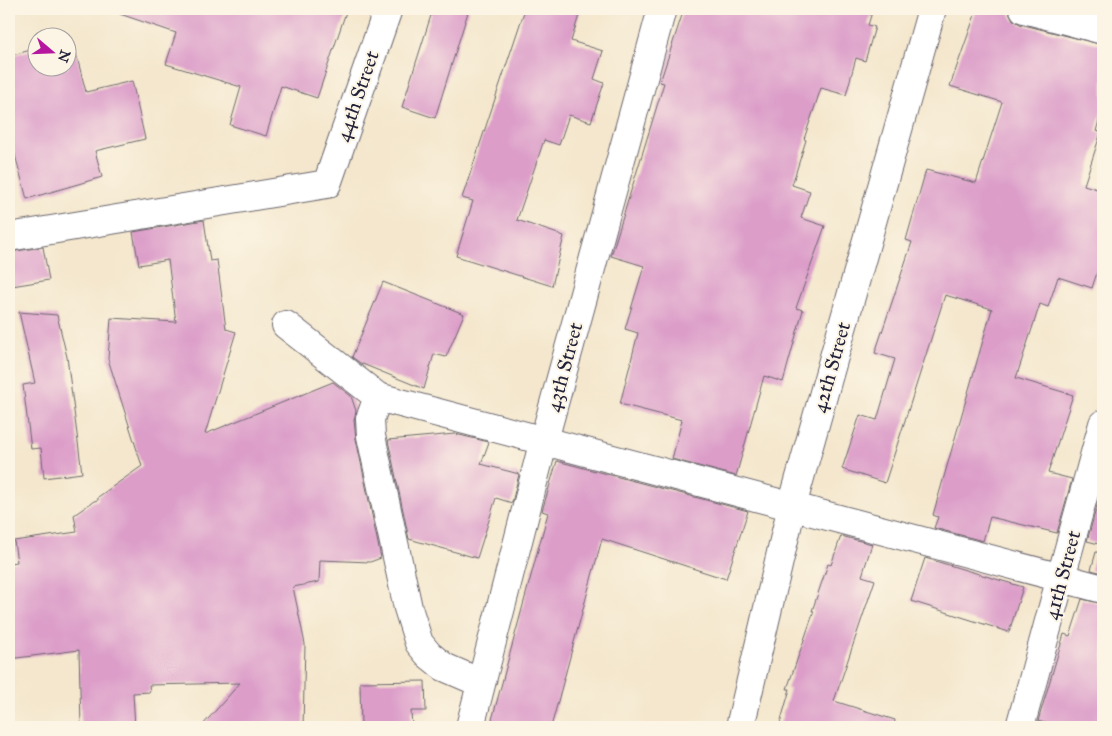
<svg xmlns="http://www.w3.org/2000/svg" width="1112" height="736" font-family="'IM FELL Great Primer',serif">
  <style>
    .building { fill: #dc9dc9 }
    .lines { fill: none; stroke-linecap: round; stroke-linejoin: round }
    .street-casing { stroke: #6c676e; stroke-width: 30 }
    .street { stroke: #fff; stroke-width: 28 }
    .labels { text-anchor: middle; stroke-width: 4; stroke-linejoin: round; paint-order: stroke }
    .street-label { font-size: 20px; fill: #22223b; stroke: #fcf5e5 }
  </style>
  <rect width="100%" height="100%" fill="#fcf5e5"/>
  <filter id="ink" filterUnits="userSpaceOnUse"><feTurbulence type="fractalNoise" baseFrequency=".02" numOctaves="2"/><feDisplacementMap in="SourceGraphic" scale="10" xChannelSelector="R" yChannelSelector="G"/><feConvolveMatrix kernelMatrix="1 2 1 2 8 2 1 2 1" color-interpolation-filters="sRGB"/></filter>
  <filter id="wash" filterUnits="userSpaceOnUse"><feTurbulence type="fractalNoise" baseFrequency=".0096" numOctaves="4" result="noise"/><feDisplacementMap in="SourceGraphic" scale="20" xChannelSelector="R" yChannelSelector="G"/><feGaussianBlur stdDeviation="1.12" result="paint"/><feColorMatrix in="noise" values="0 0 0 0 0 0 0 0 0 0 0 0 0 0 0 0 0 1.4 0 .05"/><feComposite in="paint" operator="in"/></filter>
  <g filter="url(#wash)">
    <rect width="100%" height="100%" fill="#f4e7cd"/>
    <g id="blocks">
      <path class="building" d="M 120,9 L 347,9 L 317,98 L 281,86 L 266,136 L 230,125 L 241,87 L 166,64 L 176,33 L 120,14 Z
        M 433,9 L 469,9 L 435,118 L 402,107 Z
        M 525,9 L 581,9 L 571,41 L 603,51 L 594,79 L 604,83 L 591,122 L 569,115 L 559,145 L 544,140 L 517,220 L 564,236 L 552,286 L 456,256 L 473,201 L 462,198 Z
        M 684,9 L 873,9 L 868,25 L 875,27 L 865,61 L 856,58 L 846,95 L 821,88 L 804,139 L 806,140 L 792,185 L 810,191 L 801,218 L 825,226 L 796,308 L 803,310 L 783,382 L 764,376 L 736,476 L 672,459 L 682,420 L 620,404 L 638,333 L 625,329 L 644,266 L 611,256 L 664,83 L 660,82 Z
        M 977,9 L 997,9 L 1009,12 L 1013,20 L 1020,24 L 1103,45 L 1103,107 L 1096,131 L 1101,132 L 1084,185 L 1103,191 L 1103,254 L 1092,288 L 1058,277 L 1048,307 L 1040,304 L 1016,378 L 1073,395 L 1048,473 L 1072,479 L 1057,533 L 990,517 L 983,541 L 934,528 L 938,517 L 933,515 L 992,309 L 945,295 L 885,483 L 842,469 L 860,415 L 877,420 L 895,359 L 875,353 L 912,242 L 906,240 L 926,170 L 976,183 L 1002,102 L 950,86 Z
        M 72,38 L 86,92 L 132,81 L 145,139 L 95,151 L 102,177 L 27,199 L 9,133 L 9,56 L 38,48 L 38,68 L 68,68 L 68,40 Z
        M 204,220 L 210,261 L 217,260 L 226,329 L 236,332 L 205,434 L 333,382 L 351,396 L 356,411 L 354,420 L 356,439 L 381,558 L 370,562 L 320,560 L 319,582 L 293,587 L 305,644 L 303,727 L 201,727 L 240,683 L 149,685 L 150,692 L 133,693 L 135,727 L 81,727 L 79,650 L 9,659 L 9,563 L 17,562 L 14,541 L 77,532 L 74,515 L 94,501 L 98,500 L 98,497 L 142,466 L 108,359 L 111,318 L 176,322 L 168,260 L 139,265 L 133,232 Z
        M 43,247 L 49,280 L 12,286 L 9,252 Z
        M 383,282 L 464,314 L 446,357 L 434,354 L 424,389 L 360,363 L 352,357 Z
        M 19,312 L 57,315 L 67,357 L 82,473 L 44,478 L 41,448 L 31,449 L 23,385 L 35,383 Z
        M 455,434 L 489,442 L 481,464 L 519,474 L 512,503 L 496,498 L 477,558 L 409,539 L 388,440 Z
        M 557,461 L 748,511 L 726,579 L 602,539 L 551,727 L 490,727 L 548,513 L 542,511 Z
        M 1102,488 L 1103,488 L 1103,545 L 1087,541 Z
        M 841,536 L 872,544 L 862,576 L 875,580 L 834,701 L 895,720 L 894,727 L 779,727 L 790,689 L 787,689 L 814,611 L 812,611 L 828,564 L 831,565 Z
        M 1096,552 L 1103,553 L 1103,573 L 1091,570 Z
        M 925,558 L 1023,587 L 1009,632 L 911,601 Z
        M 1082,599 L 1103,604 L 1103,727 L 1058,727 L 1038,721 L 1064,634 L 1070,636 Z
        M 425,681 L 426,711 L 411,711 L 412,727 L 361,727 L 360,682 Z"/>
    </g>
  </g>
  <g filter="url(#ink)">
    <use href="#blocks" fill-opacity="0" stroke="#6c676e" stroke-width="1"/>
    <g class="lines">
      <g class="street-casing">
        <path id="street" d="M 1024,9 L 1103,30
          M 9,237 L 327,184 L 388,9
          M 286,325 L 378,397 L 1103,589
          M 378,397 L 370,419 L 371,436 L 408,608 L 419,643 L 429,655 L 444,667 L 481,683
          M 470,727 L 544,440 L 662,9
          M 740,727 L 792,506 L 932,9
          M 1020,727 L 1103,424"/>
      </g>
      <use href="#street" class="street"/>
    </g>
  </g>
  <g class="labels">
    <g class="street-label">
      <text transform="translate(357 96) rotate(-71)" y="7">44th Street</text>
      <text transform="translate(564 367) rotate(-75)" y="7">43th Street</text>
      <text transform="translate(831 367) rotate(-74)" y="7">42th Street</text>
      <text transform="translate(1062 575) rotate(-75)" y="7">41th Street</text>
    </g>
  </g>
  <rect width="1112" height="736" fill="none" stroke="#fcf5e5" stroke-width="30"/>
  <g transform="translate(52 52) rotate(109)"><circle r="24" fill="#fcf5e5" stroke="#a5a1a1"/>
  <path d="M0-4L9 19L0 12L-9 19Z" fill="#b5179e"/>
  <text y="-8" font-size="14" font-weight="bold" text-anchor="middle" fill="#22223b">N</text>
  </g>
</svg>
